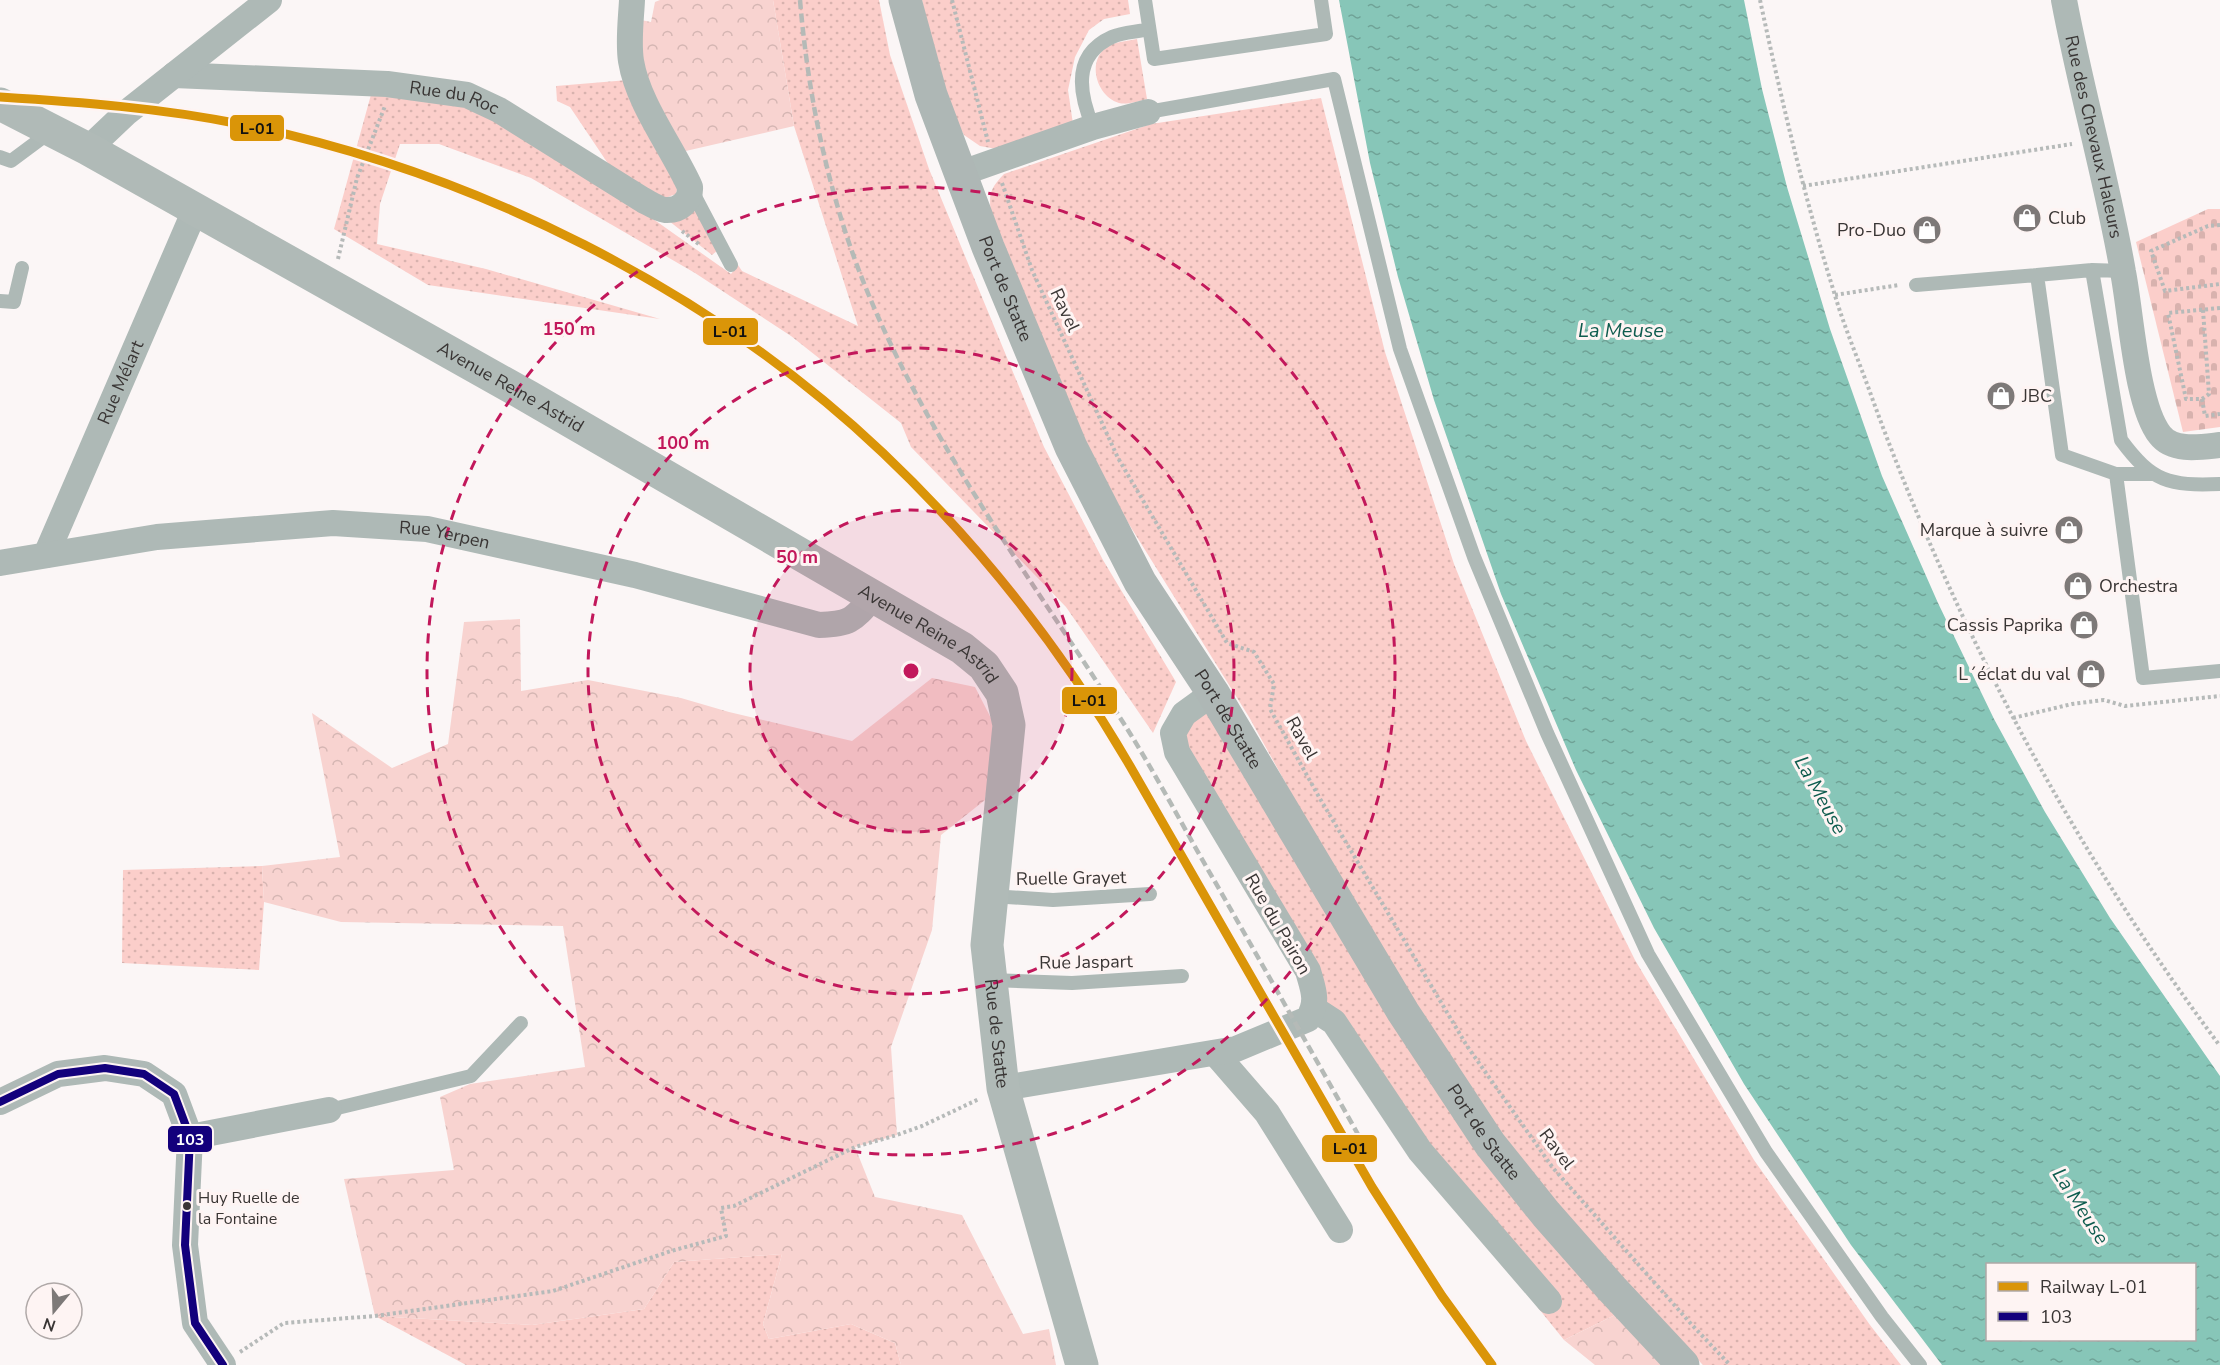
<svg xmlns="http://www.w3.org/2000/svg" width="2220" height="1365" font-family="'Nunito Sans',sans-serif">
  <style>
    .grass { fill: url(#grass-dots) }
    .forest { fill: url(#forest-crowns) }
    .cemetery { fill: url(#cemetery-stones) }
    .water { fill: url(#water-ripples); fill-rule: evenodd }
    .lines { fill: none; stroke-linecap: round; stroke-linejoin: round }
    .path { stroke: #b6bab9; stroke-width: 4; stroke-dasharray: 3 3; stroke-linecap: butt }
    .lane { stroke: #aeb9b6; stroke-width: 14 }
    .street { stroke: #aeb9b6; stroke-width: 26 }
    .secondary { stroke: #aeb7b5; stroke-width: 33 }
    .primary { stroke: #b0bab7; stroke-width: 33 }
    .rail { stroke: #b5bab7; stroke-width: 4.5; stroke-dasharray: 9 4.5; stroke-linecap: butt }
    .bus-1-casing { stroke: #fef4f3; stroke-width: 12 }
    .bus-1 { stroke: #13007c; stroke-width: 8 }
    .rail-1-casing { stroke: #fef4f3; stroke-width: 14 }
    .rail-1 { stroke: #da9508; stroke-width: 9 }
    .ring { fill: none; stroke: #c2185b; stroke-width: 3; stroke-dasharray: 10 8 }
    .bus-dot { fill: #393534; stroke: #fef4f3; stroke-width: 2 }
    .labels { text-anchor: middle; stroke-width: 6; stroke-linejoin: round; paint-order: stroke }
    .bus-label { font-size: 16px; fill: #393534; stroke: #fef4f3; text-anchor: start }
    .street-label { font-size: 18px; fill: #393534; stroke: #fef4f3 }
    .poi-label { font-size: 18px; fill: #393534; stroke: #fef4f3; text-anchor: end }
    .water-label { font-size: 20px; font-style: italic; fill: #0e5c4e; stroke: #fef4f3 }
    .centre { fill: #c2185b; stroke: #fef4f3; stroke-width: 3 }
    .ring-label { font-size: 18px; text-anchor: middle; font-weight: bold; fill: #c2185b; stroke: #fef4f3; stroke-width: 6; stroke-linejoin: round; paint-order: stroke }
    .line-badge { stroke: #fef4f3; stroke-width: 2 }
    .badge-label { font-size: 16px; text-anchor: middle; font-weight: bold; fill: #fff }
    .pale-badge-label { font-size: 16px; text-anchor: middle; font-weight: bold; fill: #111 }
  </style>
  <defs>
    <pattern id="grass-dots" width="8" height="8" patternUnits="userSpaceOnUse" patternTransform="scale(1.5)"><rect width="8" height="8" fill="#fbceca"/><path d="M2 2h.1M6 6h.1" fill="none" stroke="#d8b2ae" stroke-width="1.8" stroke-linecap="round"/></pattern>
    <pattern id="forest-crowns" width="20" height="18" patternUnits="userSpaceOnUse" patternTransform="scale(1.5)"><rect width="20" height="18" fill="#f8d3d0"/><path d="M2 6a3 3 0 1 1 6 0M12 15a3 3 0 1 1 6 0" fill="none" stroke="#d5b6b3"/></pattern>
    <pattern id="cemetery-stones" width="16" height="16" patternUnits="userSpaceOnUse" patternTransform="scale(1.5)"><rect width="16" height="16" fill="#fbceca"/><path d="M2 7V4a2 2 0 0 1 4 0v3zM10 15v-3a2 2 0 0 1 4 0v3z" fill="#d8b2ae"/></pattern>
    <pattern id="water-ripples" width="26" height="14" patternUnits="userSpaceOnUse" patternTransform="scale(1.5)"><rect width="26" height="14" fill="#87c6b8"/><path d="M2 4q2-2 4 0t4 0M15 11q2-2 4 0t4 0" fill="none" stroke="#6fa296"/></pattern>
  </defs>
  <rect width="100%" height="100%" fill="#fbf6f6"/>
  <path class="grass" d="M 773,0 L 879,0 L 890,55 L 929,169 L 1044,447 L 1103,560 L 1176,682 L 1153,733 L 1066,607 L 911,447 L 901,423 L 791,336 L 695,273 L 531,178 L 439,144 L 400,144 L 380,204 L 377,244 L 486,269 L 660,319 L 428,285 L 334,229 L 372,91 L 461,105 L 485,114 L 622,197 L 731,274 L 738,265 L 742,271 L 858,326 L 794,126 Z
    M 922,0 L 1128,0 L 1130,14 L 1104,19 L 1089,30 L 1075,57 L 1068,90 L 1073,124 L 1002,150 L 980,146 L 964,135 L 953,115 L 930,41 Z
    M 1137,39 L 1147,99 C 1139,101 1128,105 1119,103 C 1097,96 1087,64 1105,48 C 1113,42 1127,41 1137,39 Z
    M 628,80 L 678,185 L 676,194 L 665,198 L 615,174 L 570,107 L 557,101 L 556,86 Z
    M 1321,98 L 1385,352 L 1454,564 L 1526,741 L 1635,960 L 1754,1160 L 1870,1325 L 1901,1365 L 1703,1365 L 1639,1299 L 1523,1164 L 1445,1056 L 1366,928 L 1249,717 L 1127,521 L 1087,446 L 991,215 C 989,194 989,190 1004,174 L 1151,124 Z
    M 693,205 L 718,250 L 712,255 L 664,217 Z
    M 1213,693 L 1615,1315 L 1564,1340 L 1539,1309 L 1334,1022 L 1177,752 L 1184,714 Z
    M 262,866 L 264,902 L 259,970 L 122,963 L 123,870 Z
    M 782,1254 L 763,1324 L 769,1339 L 851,1324 L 895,1343 L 901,1365 L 466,1365 L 375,1316 L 532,1325 L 644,1309 L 674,1262 Z"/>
  <path class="forest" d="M 660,0 L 773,0 L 794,126 L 677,153 L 636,79 L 636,19 L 651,22 L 655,2 Z
    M 520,619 L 521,691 L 588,680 L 681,698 L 729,712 L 852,741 L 932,678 L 975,687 L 993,722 L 991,761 L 985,800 L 941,835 L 932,930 L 891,1047 L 897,1135 L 855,1147 L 875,1197 L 962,1215 L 1023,1334 L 1049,1329 L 1056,1365 L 901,1365 L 895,1343 L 851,1324 L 769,1339 L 763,1324 L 782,1254 L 674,1262 L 644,1309 L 532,1325 L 375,1316 L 344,1179 L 454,1170 L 440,1097 L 470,1084 L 585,1067 L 563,926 L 341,922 L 264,902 L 262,866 L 340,857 L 312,713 L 392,768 L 448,744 L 464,622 Z
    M 1615,1315 L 1662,1365 L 1595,1365 L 1564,1340 Z"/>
  <path class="cemetery" d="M 2208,209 L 2220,209 L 2220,427 L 2183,432 L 2136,242 Z"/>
  <path class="water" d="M 1339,0 L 1744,0 L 1762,89 L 1787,187 L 1830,329 L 1882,476 L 1938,603 L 1994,719 L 2045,812 L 2110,918 L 2220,1076 L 2220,1365 L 1942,1365 L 1851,1245 L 1744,1084 L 1654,928 L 1576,770 L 1501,594 L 1434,400 L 1398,277 L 1370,163 ZM 1988,1264 L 2194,1264 L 2194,1340 L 1988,1340 Z"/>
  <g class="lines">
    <path class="path" d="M 952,0 L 988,142
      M 1760,0 C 1781,98 1804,196 1834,292 C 1844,327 1859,361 1871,395 C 1955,627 2072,848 2220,1046
      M 1002,183 L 1032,270 L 1118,458 L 1227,643 L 1254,652 L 1274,684 L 1270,709 L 1319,797 L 1467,1046 L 1553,1168 L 1692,1325 L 1730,1365
      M 1803,186 L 2072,144
      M 2220,225 L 2208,226 L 2151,251 L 2165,291 L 2220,284
      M 682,231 L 700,245
      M 338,259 L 357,178 L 385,106
      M 1835,295 L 1899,285
      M 2220,308 L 2168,313 L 2186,399 L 2202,399 L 2205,416 L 2220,414
      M 2202,399 L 2209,394 L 2203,310
      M 2013,718 L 2072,704 L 2104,700 L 2125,706 L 2220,696
      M 240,1352 L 284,1323 L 375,1316 L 553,1291 L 671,1251 L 726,1236 L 721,1208 L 734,1206 L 855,1147 L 897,1135 L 922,1126 L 979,1099"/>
    <path class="lane" d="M 1145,0 L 1154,59 L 1326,34 L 1321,0
      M 1148,112 L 1334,79 L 1400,349 L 1474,557 L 1547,733 L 1648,954 L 1766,1152 L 1882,1317 L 1920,1365
      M 1093,127 C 1079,94 1072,55 1112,37 C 1123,32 1138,32 1149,29
      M 0,157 L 11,161 L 50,132
      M 691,189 L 731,265
      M 2092,270 L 2121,440 C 2152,482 2169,486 2220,484
      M 2123,271 L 2092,270 L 2037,275 L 2062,455 L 2116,474 L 2143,678 L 2220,671
      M 1916,285 L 2037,275
      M 0,301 L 14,302 L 22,268
      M 2116,474 L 2151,474
      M 992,896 L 1053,900 L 1150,894
      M 991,980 L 1072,983 L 1182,976
      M 329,1110 L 471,1076 L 521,1023"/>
    <g class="street">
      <path id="s1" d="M 2064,0 C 2081,91 2107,180 2123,272 C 2131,312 2136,405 2160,435 C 2173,452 2201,447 2220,445"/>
      <path id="s2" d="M 174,75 L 387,84 L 467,95 L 499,110 L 643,200 C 649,203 658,209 665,210 C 680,211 691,201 690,187 C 672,147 638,104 631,61 C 628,41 631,20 632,0"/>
      <path d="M 88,149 L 126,113 L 269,0"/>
      <path d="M 959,174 L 1093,127 L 1148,112"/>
      <path id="s3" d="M 46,555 L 195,210"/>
      <path id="s4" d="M 0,563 L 157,537 L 333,523 L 427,529 L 635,575 L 819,625 C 851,624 853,620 873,597"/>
      <path d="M 1314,1009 L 1334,1022 L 1420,1151 L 1549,1301"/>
      <path d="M 1215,1053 L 1267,1113 L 1340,1230"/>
      <path d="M 1003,1088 L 1236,1049 L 1308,1019 C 1319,1001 1313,989 1308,971 L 1177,752 L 1173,733 L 1184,714 L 1213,693"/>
      <path d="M 0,1102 L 58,1074 L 105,1068 L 144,1074 L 174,1094 L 190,1137 L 185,1245 L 195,1323 L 223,1365"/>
      <path d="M 190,1137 L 329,1110"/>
    </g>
    <path class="secondary" id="s5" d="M 905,0 L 931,95 L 988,247 L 1071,447 L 1140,582 L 1213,693 L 1403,1012 L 1490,1144 L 1546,1214 L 1612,1289 L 1683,1365"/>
    <path class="primary" id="s6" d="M 0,104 L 88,149 L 529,397 L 962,648 L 984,666 L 1002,693 L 1009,725 L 987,945 L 1003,1088 L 1082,1365"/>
    <path class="rail" d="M 800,0 C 806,71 818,140 838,208 C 893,399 1027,569 1131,735 C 1160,782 1186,832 1214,880 C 1263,966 1312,1052 1360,1138"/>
    <g class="bus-1-casing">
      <path id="bus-1" d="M 0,1102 L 58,1074 L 105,1068 L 144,1074 L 174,1094 L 190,1137 L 185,1245 L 195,1323 L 223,1365"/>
    </g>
    <use href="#bus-1" class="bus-1"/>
    <g class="rail-1-casing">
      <path id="rail-1" d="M 0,97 C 80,102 160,108 240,124 C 473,171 710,289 883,453 C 979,544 1063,651 1130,766 L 1372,1187 L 1442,1296 L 1492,1365"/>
    </g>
    <use href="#rail-1" class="rail-1"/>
  </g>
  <circle cx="911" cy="671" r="161" fill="#c2185b" fill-opacity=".12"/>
  <g class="ring">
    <circle cx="911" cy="671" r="161"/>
    <circle cx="911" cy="671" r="323"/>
    <circle cx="911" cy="671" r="484"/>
  </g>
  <defs>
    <g id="shop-disc" transform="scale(1.5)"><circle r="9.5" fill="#7d7978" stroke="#fef4f3"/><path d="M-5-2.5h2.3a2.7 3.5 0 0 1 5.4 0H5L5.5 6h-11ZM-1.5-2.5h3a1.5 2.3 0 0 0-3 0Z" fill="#fff"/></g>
  </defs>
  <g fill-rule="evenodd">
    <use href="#shop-disc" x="2027" y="218"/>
    <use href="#shop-disc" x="1927" y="230"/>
    <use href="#shop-disc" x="2001" y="396"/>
    <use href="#shop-disc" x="2069" y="530"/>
    <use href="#shop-disc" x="2078" y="586"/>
    <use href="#shop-disc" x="2084" y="625"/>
    <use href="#shop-disc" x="2091" y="674"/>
  </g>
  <circle class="bus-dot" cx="187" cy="1206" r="5"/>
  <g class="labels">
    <g class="bus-label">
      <text x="198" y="1203">Huy Ruelle de<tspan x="198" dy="21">la Fontaine</tspan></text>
    </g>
    <g class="street-label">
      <text dy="6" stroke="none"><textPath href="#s2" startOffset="282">Rue du Roc</textPath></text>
      <text dy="6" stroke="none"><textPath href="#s1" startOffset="140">Rue des Chevaux Haleurs</textPath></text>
      <text dy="6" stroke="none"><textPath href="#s5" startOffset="306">Port de Statte</textPath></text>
      <text transform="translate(1065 310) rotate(65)" y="6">Ravel</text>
      <text dy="6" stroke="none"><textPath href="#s3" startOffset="188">Rue Mélart</textPath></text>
      <text dy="6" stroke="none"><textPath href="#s6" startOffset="584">Avenue Reine Astrid</textPath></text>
      <text dy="6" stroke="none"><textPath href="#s4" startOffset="448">Rue Yerpen</textPath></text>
      <text dy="6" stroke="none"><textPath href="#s6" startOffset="1070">Avenue Reine Astrid</textPath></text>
      <text dy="6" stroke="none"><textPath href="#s5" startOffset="792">Port de Statte</textPath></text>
      <text transform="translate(1302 738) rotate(61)" y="6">Ravel</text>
      <text transform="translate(1071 878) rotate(-1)" y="6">Ruelle Grayet</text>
      <text transform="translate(1278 924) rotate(60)" y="6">Rue du Pairon</text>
      <text transform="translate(1086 962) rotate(-1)" y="6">Rue Jaspart</text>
      <text dy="6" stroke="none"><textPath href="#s6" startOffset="1509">Rue de Statte</textPath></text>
      <text dy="6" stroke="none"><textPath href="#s5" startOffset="1278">Port de Statte</textPath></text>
      <text transform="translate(1557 1149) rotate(53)" y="6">Ravel</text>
    </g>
    <g class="poi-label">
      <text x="2048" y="224" text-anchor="start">Club</text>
      <text x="1906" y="236">Pro-Duo</text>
      <text x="2022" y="402" text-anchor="start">JBC</text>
      <text x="2048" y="536">Marque à suivre</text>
      <text x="2099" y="592" text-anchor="start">Orchestra</text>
      <text x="2063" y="631">Cassis Paprika</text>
      <text x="2070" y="680">L´éclat du val</text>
    </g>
    <g class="water-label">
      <text x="1621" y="337">La Meuse</text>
      <text transform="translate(1821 795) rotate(61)" y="7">La Meuse</text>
      <text transform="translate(2081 1206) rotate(57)" y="7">La Meuse</text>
    </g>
  </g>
  <circle cx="911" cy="671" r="9" class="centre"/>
  <g class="ring-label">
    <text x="569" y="335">150 m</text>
    <text x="683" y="449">100 m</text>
    <text x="797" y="563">50 m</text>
  </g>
  <g class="line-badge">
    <rect x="229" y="114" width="56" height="28" rx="6" fill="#da9508"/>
    <rect x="702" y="317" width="57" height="29" rx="6" fill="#da9508"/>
    <rect x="1061" y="686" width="57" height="29" rx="6" fill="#da9508"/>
    <rect x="167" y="1125" width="46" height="28" rx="6" fill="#13007c"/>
    <rect x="1321" y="1134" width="57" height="29" rx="6" fill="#da9508"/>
  </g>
  <g class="badge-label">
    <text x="190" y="1145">103</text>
  </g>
  <g class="pale-badge-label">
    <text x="257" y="134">L-01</text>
    <text x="730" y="337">L-01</text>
    <text x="1089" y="706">L-01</text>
    <text x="1350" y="1154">L-01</text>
  </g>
  <rect x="1986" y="1263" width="210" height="78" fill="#fef4f3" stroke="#afa8a7" stroke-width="1.5"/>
  <rect x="1998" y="1282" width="30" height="9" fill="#da9508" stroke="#afa8a7" stroke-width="1.5"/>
  <text x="2040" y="1293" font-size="18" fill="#393534">Railway L-01</text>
  <rect x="1998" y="1312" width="30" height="9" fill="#13007c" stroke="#afa8a7" stroke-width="1.5"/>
  <text x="2040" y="1323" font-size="18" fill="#393534">103</text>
  <g transform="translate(54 1311) rotate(199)"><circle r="28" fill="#fef4f3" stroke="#afa8a7" stroke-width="1.5"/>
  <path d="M0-4.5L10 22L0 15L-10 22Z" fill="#7d7978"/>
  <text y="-9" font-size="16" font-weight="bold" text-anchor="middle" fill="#393534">N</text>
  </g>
</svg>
